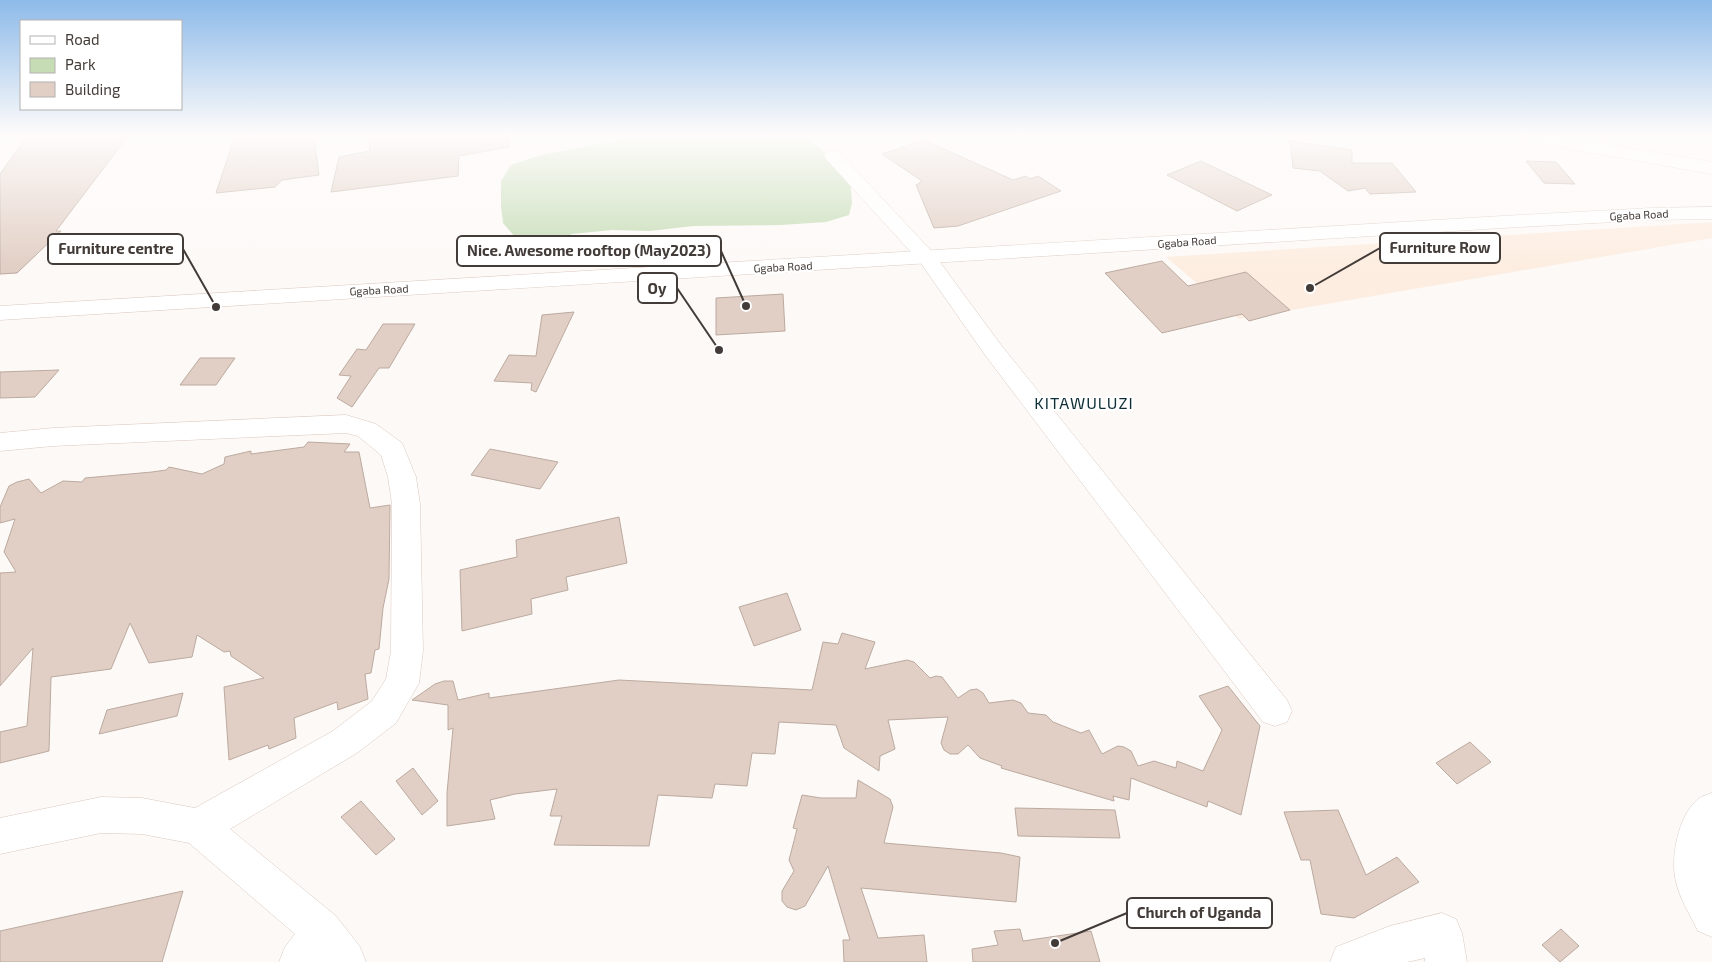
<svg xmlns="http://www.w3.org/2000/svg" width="1712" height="962" font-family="'Exo 2',sans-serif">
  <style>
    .commercial { fill: #fdede0 }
    .green { fill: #c5dcb5 }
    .building { fill: #e1cec4; stroke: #bbaa9f }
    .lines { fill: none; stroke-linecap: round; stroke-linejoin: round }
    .minor-casing { stroke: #dbc9be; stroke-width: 1 }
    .secondary-casing { stroke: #dbc9be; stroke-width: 1 }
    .minor { fill: #fff; fill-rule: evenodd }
    .secondary { fill: #fff; fill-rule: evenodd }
    .labels { text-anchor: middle; stroke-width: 4.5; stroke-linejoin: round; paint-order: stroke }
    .far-street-label { font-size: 11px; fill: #423b37; stroke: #fff }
    .quarter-label { font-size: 16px; letter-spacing: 1px; fill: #0d2e36; stroke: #fff }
    .leader { fill: none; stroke: #423b37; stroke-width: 2 }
    .callout-dot { fill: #423b37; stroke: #fff; stroke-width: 2 }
    .callout { fill: #fff; stroke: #423b37; stroke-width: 2 }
    .callout-label { font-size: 15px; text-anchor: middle; font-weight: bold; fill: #423b37 }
  </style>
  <rect width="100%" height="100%" fill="#fdf9f7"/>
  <path class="commercial" d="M 1712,222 L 1712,238 L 1239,319 L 1166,257 Z"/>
  <path class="green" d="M 641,136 L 801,136 L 818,146 L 850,178 L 852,203 L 849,215 L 826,222 L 781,225 L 693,226 L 650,231 L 612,230 L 572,234 L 552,242 L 529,243 L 516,238 L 503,223 L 501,206 L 501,181 L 511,165 L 541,155 Z"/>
  <path class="building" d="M 27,136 L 128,136 L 56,231 L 61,231 L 17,273 L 0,274 L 0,174 Z
    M 235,136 L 314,136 L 319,175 L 282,180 L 275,187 L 216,193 Z
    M 368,136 L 508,136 L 509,147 L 459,156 L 458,176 L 331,192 L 339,157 L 370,151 Z
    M 924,140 L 1013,180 L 1026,176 L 1030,179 L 1038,176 L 1061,191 L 958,226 L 934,228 L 916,185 L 922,181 L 882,154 Z
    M 1290,141 L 1352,150 L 1352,163 L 1392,163 L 1416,192 L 1370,194 L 1365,188 L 1348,191 L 1320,171 L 1293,168 Z
    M 1201,161 L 1272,195 L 1237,211 L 1167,175 Z
    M 1526,161 L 1556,162 L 1575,184 L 1544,183 Z
    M 1162,261 L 1188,286 L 1246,272 L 1290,310 L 1249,321 L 1242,314 L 1162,333 L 1105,273 Z
    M 783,294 L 785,331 L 716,335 L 716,298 Z
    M 574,312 L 536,392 L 531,390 L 532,383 L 494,381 L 509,355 L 536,356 L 542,315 Z
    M 383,324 L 415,324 L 389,368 L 379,368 L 352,407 L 337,398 L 351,376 L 339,375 L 357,349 L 366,350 Z
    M 200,358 L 235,358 L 216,385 L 180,385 Z
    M 59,370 L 35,397 L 0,398 L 0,372 Z
    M 308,442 L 350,444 L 344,452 L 359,452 L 370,508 L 390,505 L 389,579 L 383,608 L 379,649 L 375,650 L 371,673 L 365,674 L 368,699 L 338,710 L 337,702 L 294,718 L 296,738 L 269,749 L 268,745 L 229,760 L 224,687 L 264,678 L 231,656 L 230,651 L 224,652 L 197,635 L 192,657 L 149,663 L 130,623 L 111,669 L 51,677 L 49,751 L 0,763 L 0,732 L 27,726 L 33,648 L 0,686 L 0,573 L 16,572 L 4,552 L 15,519 L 0,523 L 0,507 L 9,486 L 17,482 L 29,479 L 41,493 L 63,481 L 82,482 L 85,478 L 152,472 L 166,470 L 169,467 L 202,474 L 224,464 L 225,457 L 251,451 L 251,454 L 304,447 Z
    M 490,449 L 558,462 L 540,489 L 471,475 Z
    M 619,517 L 627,563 L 566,577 L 568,590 L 531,599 L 532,614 L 462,631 L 460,570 L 517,557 L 516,540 Z
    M 787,593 L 801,630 L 754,646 L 739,607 Z
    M 842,633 L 875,642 L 865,669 L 907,660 L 914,662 L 930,678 L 936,676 L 942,677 L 958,698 L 970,690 L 977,689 L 983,693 L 989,703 L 1013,700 L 1021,703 L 1028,713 L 1046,715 L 1053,722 L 1081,733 L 1089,730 L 1102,754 L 1118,746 L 1124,747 L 1131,751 L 1138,766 L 1154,761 L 1176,768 L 1177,761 L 1203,771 L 1222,730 L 1199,696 L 1228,686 L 1260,726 L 1241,815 L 1208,801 L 1207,807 L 1131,778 L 1129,800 L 1113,796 L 1114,801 L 1001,768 L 1002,766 L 980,758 L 968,745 L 958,754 L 950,754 L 944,750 L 941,743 L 948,717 L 888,720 L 895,749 L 880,756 L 879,771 L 844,748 L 836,725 L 779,722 L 775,754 L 752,753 L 747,786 L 715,784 L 712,798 L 658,795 L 649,846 L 554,845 L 562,816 L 550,816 L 557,789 L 515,794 L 490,800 L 495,819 L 447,826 L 447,793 L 453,728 L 448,730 L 448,705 L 412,700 L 435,684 L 444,681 L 453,681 L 458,700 L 489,693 L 489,698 L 619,680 L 812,690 L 823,642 L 838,644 Z
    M 183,693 L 177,716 L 99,734 L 107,710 Z
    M 1470,742 L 1491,762 L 1457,784 L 1436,763 Z
    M 413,768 L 438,801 L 422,815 L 396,781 Z
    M 858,780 L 890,799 L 893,807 L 884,843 L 1001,853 L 1020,857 L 1016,902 L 861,888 L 878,938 L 924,935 L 927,962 L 844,962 L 843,940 L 850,940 L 828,866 L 805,906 L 796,910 L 787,907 L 782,901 L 782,891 L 794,871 L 789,860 L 797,829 L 793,828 L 802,795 L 821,798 L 856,798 Z
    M 361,801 L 395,839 L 376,855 L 341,817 Z
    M 1015,808 L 1115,810 L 1120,838 L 1018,836 Z
    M 1338,810 L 1366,875 L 1397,857 L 1419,882 L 1354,918 L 1321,914 L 1310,860 L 1301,860 L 1284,812 Z
    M 183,891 L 162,962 L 0,962 L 0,931 Z
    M 1020,929 L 1023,941 L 1091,931 L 1100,962 L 973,962 L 972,949 L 998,945 L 994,931 Z
    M 1561,929 L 1579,946 L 1560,962 L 1542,945 Z"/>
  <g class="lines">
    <g class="minor-casing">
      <path id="minor" d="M 833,151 L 839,152 L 934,254 L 1001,345 L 1287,700 L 1292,711 L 1287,722 L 1275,726 L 1263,722 L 985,355 L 920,262 L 827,160 L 824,156 L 827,152 Z
        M 346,415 L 376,424 L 402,443 L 416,477 L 420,504 L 423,651 L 419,683 L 396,723 L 357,753 L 230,829 L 336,916 L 360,947 L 366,962 L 279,962 L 285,947 L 295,934 L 189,843 L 142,834 L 101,833 L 0,854 L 0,818 L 101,797 L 142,798 L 195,808 L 333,731 L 372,701 L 386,679 L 391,651 L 392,504 L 388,477 L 381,455 L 358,436 L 346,433 L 53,446 L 0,451 L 0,433 L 53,428 Z
        M 1712,793 L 1712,937 L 1698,931 C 1690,915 1680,899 1676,882 C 1670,858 1678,816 1698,799 C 1702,796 1707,795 1712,793 Z
        M 1442,913 L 1456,919 L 1462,933 L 1467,962 L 1425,962 L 1425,958 L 1407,962 L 1330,962 L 1336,947 L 1390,926 Z"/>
    </g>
    <g class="secondary-casing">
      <path id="secondary" d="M 1517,136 L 1555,136 L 1712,162 L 1712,174 L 1526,141 L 1520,140 Z
        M 1712,207 L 1712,219 L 1652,220 L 1502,228 L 0,320 L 0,306 L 1502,216 L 1652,208 Z"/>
    </g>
    <use href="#minor" class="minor"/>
    <use href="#secondary" class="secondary"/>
  </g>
  <linearGradient id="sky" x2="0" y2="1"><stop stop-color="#8dbae9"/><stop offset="0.5" stop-color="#fefcfb"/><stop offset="1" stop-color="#fefcfb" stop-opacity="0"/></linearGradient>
  <rect width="1712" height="270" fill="url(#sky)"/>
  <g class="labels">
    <g class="far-street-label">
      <text transform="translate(1639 215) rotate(-3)" y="4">Ggaba Road</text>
      <text transform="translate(1187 242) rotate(-4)" y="4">Ggaba Road</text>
      <text transform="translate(783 267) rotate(-3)" y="4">Ggaba Road</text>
      <text transform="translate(379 290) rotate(-3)" y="4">Ggaba Road</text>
    </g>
    <g class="quarter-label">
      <text x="1084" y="409">KITAWULUZI</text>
    </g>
  </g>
  <path class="leader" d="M1310 288L1380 248M216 307L183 249M746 306L721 251M719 350L677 288M1055 943L1127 913"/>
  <g class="callout-dot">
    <circle cx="1310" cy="288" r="5"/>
    <circle cx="216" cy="307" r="5"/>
    <circle cx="746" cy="306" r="5"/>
    <circle cx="719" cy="350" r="5"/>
    <circle cx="1055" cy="943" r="5"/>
  </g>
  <g class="callout">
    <rect x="1380" y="233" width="120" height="30" rx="5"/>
    <rect x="48" y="234" width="135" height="30" rx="5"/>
    <rect x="457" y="236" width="264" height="30" rx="5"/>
    <rect x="638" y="273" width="39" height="30" rx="5"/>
    <rect x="1127" y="898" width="145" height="30" rx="5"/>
  </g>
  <g class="callout-label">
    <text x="1440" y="253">Furniture Row</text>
    <text x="116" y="254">Furniture centre</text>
    <text x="589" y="256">Nice. Awesome rooftop (May2023)</text>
    <text x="657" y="294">Oy</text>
    <text x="1199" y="918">Church of Uganda</text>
  </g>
  <rect x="20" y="20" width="162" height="90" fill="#ffffff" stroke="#b3b1af"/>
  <rect x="30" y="36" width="25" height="8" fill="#ffffff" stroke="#b3b1af"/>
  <text x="65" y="45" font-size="15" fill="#423b37">Road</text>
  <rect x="30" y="58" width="25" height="15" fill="#c5dcb5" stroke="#b3b1af"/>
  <text x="65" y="70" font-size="15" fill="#423b37">Park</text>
  <rect x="30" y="82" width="25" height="15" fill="#e1cec4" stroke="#b3b1af"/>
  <text x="65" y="95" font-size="15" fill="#423b37">Building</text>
</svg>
